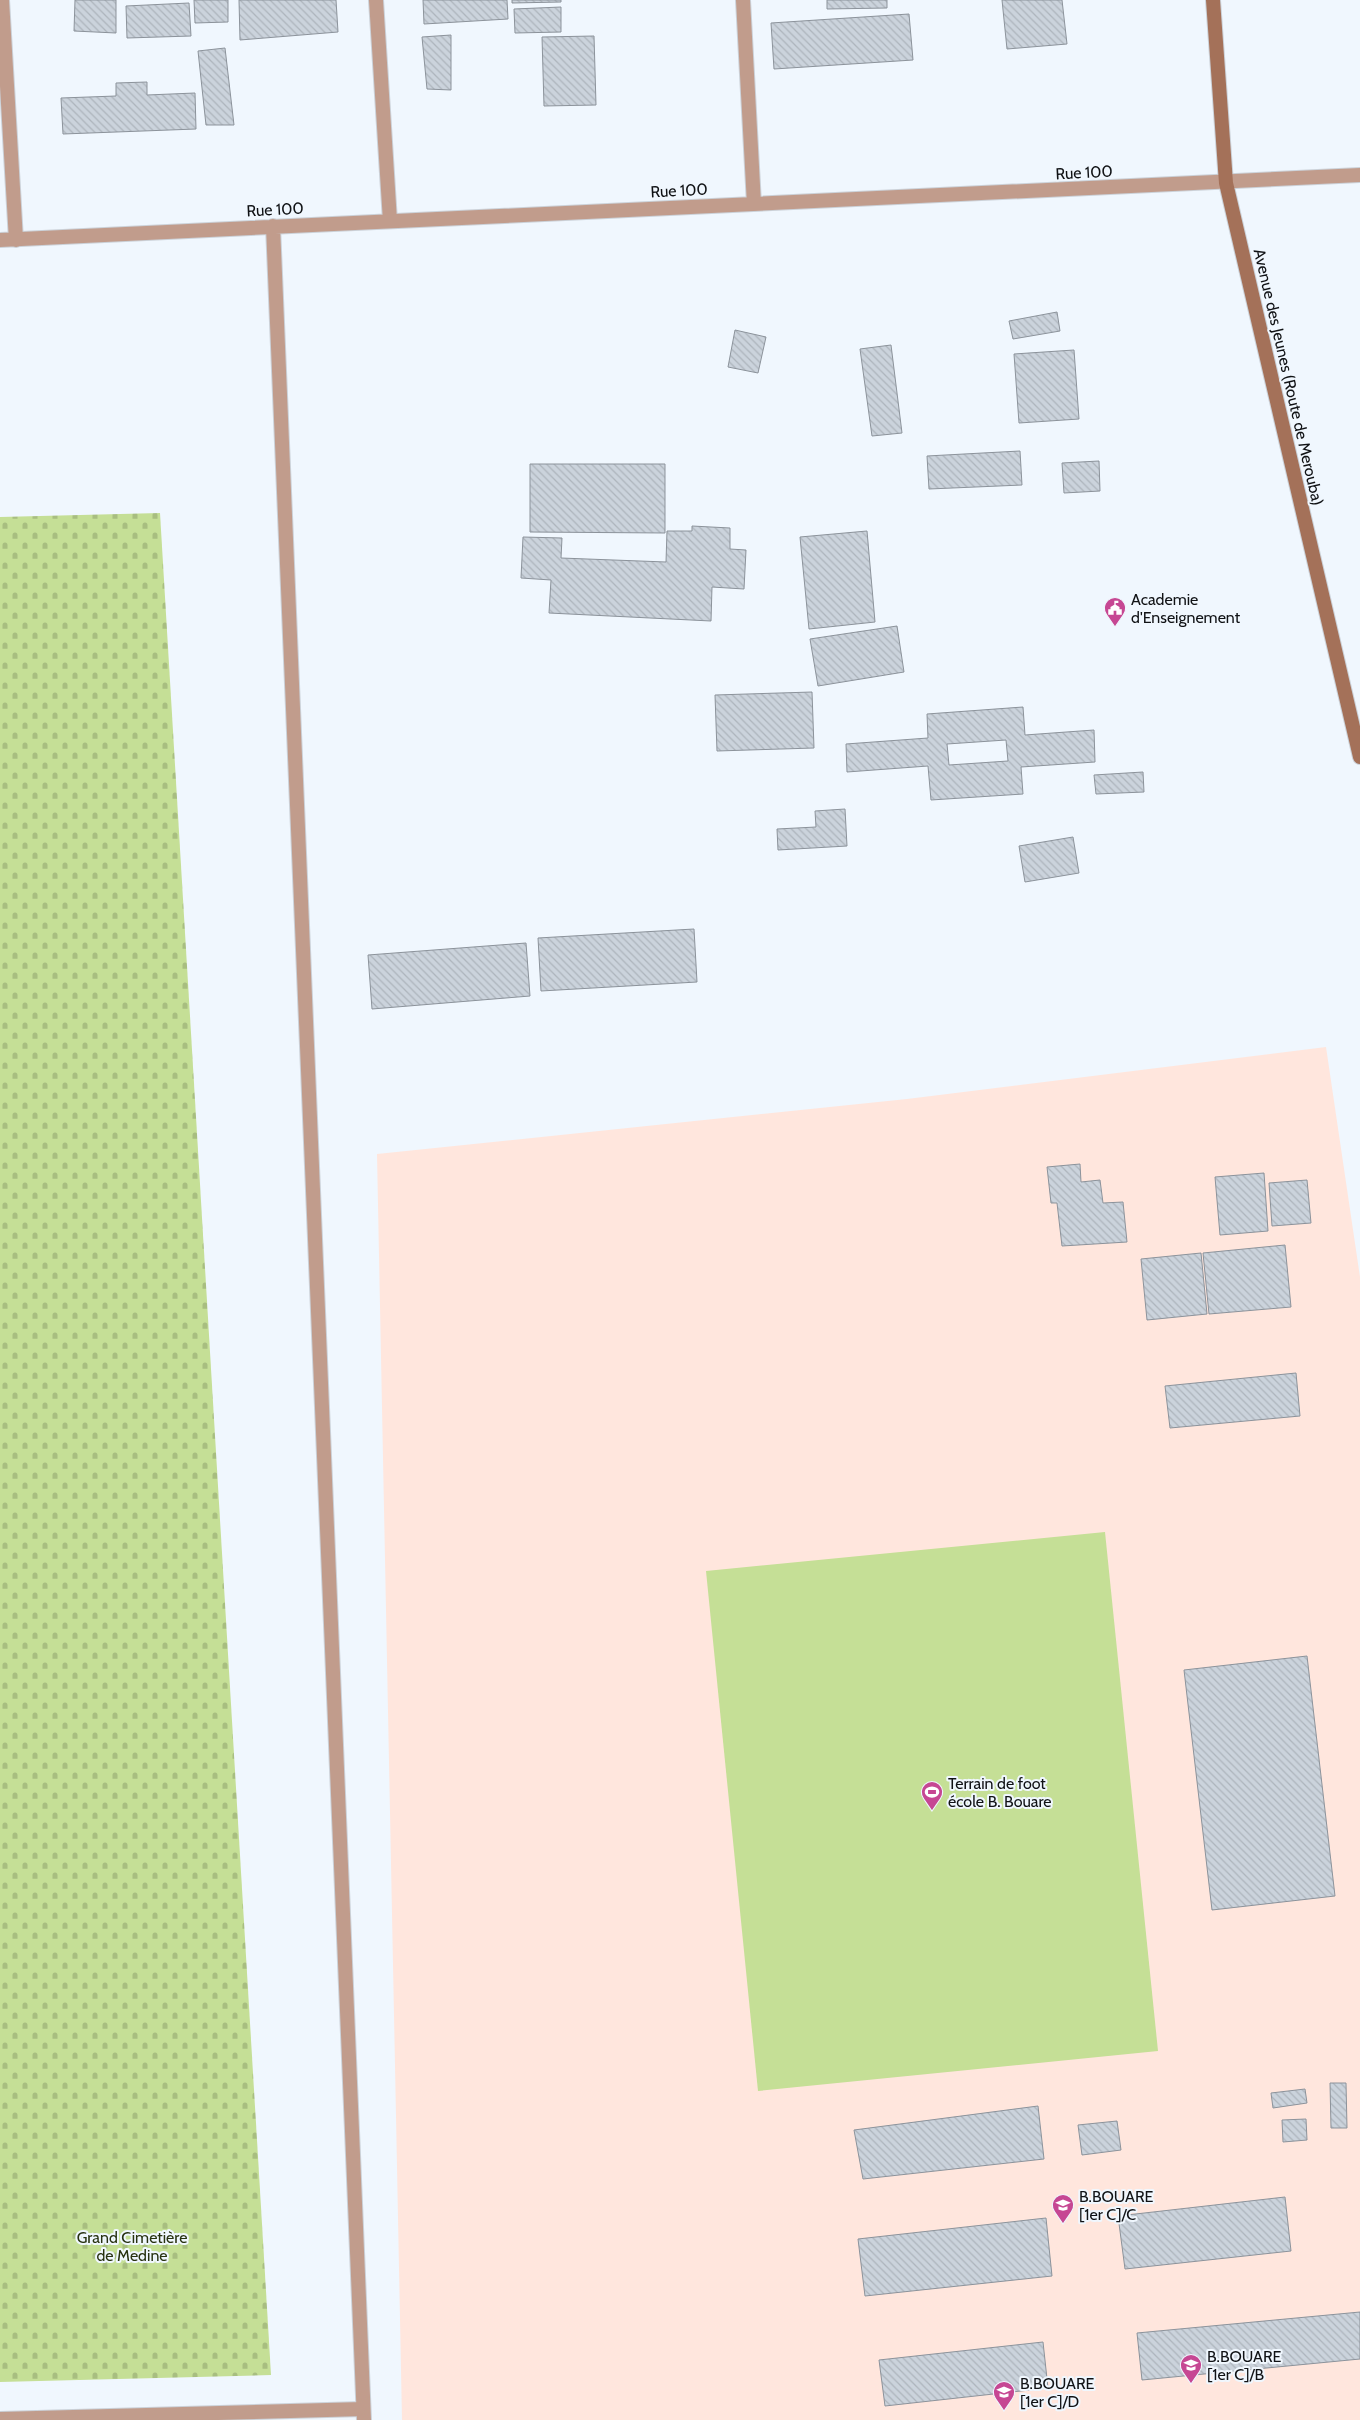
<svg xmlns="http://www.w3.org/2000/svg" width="1360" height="2420" font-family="Cabin,sans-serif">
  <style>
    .education { fill: #ffe6dd }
    .cemetery { fill: url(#cemetery-stones) }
    .pitch { fill: #c5df96 }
    .building { fill: url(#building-back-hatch); stroke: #8c939b; fill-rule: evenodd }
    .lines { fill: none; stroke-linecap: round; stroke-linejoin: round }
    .minor-casing { stroke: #ccd2d9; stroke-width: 16 }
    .secondary-casing { stroke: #ccd2d9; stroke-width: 16 }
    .minor { stroke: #c19c8c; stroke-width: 14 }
    .secondary { stroke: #a47159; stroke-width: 14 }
    .labels { text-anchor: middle; stroke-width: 4; stroke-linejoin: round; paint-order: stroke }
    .street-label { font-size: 16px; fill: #101215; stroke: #f0f7fe }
    .poi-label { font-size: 16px; fill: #101215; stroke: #f0f7fe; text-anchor: start }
    .park-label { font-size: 16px; fill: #273210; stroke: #f0f7fe }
  </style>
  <defs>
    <pattern id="cemetery-stones" width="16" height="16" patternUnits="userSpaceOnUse" patternTransform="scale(1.25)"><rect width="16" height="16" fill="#c5df96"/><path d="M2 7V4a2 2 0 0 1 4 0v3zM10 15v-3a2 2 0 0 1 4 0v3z" fill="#a8be80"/></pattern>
    <pattern id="building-back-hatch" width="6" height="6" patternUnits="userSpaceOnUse" patternTransform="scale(1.25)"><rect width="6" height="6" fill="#cbd3dc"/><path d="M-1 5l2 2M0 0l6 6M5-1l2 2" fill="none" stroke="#adb4bc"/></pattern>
  </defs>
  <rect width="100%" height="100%" fill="#f0f7fe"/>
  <path class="education" d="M 1326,1047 L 1360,1277 L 1360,2420 L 402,2420 L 377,1154 L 907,1099 Z"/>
  <path class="cemetery" d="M 160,513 L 271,2375 L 0,2382 L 0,517 Z"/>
  <path class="pitch" d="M 1105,1532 L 1158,2051 L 758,2091 L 706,1571 Z"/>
  <path class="building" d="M 75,0 L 116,0 L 116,33 L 74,31 Z
    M 194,0 L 228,0 L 228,22 L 195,23 Z
    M 239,0 L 336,0 L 338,32 L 240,40 Z
    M 423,0 L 507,0 L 508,19 L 424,24 Z
    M 512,0 L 561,0 L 561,2 L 512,3 Z
    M 827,0 L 887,0 L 887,8 L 827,9 Z
    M 1002,0 L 1062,0 L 1067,44 L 1007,49 Z
    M 189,3 L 191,36 L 127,38 L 126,6 Z
    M 561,7 L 561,32 L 515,33 L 514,9 Z
    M 909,14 L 913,60 L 774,69 L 771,23 Z
    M 451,35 L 451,90 L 427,89 L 422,37 Z
    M 594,36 L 596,105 L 544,106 L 542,37 Z
    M 225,48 L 234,125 L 206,125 L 198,51 Z
    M 147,82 L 147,95 L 195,93 L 196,129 L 63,134 L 61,98 L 116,96 L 116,83 Z
    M 1057,312 L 1060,331 L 1013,339 L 1009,321 Z
    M 735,330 L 766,337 L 758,373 L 728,367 Z
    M 891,345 L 902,433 L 872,436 L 860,349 Z
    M 1074,350 L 1079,419 L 1019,423 L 1014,354 Z
    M 1020,451 L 1022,485 L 929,489 L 927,456 Z
    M 1099,461 L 1100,491 L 1064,493 L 1062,463 Z
    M 530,464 L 665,464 L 665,533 L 530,532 Z
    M 692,526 L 730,528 L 730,549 L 746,550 L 744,589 L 712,587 L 711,621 L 549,613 L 551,580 L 521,578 L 523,537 L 562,538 L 561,558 L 666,562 L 667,531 L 692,531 Z
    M 867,531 L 875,622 L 809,629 L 800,537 Z
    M 897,626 L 904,672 L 818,686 L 810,639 Z
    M 812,692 L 814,748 L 717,751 L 715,695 Z
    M 1023,707 L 1025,735 L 1094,730 L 1095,762 L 1021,767 L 1023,794 L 931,800 L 928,766 L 847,772 L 846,744 L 928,738 L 927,714 ZM 1006,740 L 1008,761 L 949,765 L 947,744 Z
    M 1143,772 L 1144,792 L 1096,794 L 1094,775 Z
    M 845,809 L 847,846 L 778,850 L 777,829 L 816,827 L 815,811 Z
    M 1073,837 L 1079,873 L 1025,882 L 1019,846 Z
    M 694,929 L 697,982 L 541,991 L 538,938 Z
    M 526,943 L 530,996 L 372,1009 L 368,955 Z
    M 1080,1164 L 1081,1182 L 1100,1180 L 1103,1203 L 1123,1202 L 1127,1242 L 1062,1246 L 1057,1203 L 1051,1203 L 1047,1167 Z
    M 1264,1173 L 1268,1231 L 1220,1235 L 1215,1177 Z
    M 1307,1180 L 1311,1223 L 1272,1226 L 1269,1183 Z
    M 1285,1245 L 1291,1307 L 1209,1314 L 1203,1253 Z
    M 1201,1253 L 1207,1314 L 1147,1320 L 1141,1259 Z
    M 1296,1373 L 1300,1416 L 1170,1428 L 1165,1386 Z
    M 1307,1656 L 1335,1896 L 1212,1910 L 1184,1670 Z
    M 1330,2083 L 1346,2083 L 1347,2128 L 1331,2128 Z
    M 1305,2089 L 1307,2103 L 1273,2108 L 1271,2093 Z
    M 1038,2106 L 1044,2159 L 863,2179 L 854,2130 Z
    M 1306,2119 L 1307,2140 L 1283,2142 L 1282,2120 Z
    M 1117,2121 L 1121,2150 L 1082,2155 L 1078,2125 Z
    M 1285,2197 L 1291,2251 L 1125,2269 L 1118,2216 Z
    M 1046,2218 L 1052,2276 L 865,2296 L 858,2239 Z
    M 1360,2312 L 1360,2359 L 1142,2380 L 1137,2333 Z
    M 1043,2342 L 1048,2388 L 885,2406 L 879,2360 Z"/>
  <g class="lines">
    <g class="minor-casing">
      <path id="minor" d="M 2,0 L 16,240
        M 376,0 L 390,221
        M 743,0 L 754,204
        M 273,226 L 364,2420
        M 0,240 L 1360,175
        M 0,2419 L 363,2409"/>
    </g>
    <g class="secondary-casing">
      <path id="secondary" d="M 1213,0 L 1226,183 L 1360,757"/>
    </g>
    <use href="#minor" class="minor"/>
    <use href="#secondary" class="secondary"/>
  </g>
  <defs>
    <g id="civic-pin" transform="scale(1.125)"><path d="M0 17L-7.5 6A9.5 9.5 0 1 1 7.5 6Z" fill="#c64793" stroke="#f0f7fe"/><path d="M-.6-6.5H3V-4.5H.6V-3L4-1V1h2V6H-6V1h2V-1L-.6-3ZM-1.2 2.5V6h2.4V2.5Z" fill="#fff"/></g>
    <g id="stadium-pin" transform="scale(1.125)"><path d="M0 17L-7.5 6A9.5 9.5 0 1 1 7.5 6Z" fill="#c64793" stroke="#f0f7fe"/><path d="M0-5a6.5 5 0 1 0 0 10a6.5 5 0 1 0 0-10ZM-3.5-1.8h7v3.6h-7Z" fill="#fff"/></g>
    <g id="school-pin" transform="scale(1.125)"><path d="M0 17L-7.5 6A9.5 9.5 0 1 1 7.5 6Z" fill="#c64793" stroke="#f0f7fe"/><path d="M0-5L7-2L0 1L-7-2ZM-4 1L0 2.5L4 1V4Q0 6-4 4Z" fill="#fff"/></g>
  </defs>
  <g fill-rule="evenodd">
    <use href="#civic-pin" x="1115" y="608"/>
    <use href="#stadium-pin" x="932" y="1792"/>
    <use href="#school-pin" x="1063" y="2205"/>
    <use href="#school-pin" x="1191" y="2365"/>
    <use href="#school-pin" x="1004" y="2392"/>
  </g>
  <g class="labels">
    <g class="street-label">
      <text transform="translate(1084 172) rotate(-3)" y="6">Rue 100</text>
      <text transform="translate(679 190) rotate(-3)" y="6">Rue 100</text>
      <text transform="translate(275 209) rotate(-3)" y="6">Rue 100</text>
      <text transform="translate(1289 377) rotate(77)" y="6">Avenue des Jeunes (Route de Merouba)</text>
    </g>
    <g class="poi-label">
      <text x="1131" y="605">Academie<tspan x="1131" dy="18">d'Enseignement</tspan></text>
      <text x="948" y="1789">Terrain de foot<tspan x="948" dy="18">école B. Bouare</tspan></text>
      <text x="1079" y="2202">B.BOUARE<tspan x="1079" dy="18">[1er C]/C</tspan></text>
      <text x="1207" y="2362">B.BOUARE<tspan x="1207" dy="18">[1er C]/B</tspan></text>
      <text x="1020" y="2389">B.BOUARE<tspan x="1020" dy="18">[1er C]/D</tspan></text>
    </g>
    <g class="park-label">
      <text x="132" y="2243">Grand Cimetière<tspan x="132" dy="18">de Medine</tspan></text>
    </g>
  </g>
</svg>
